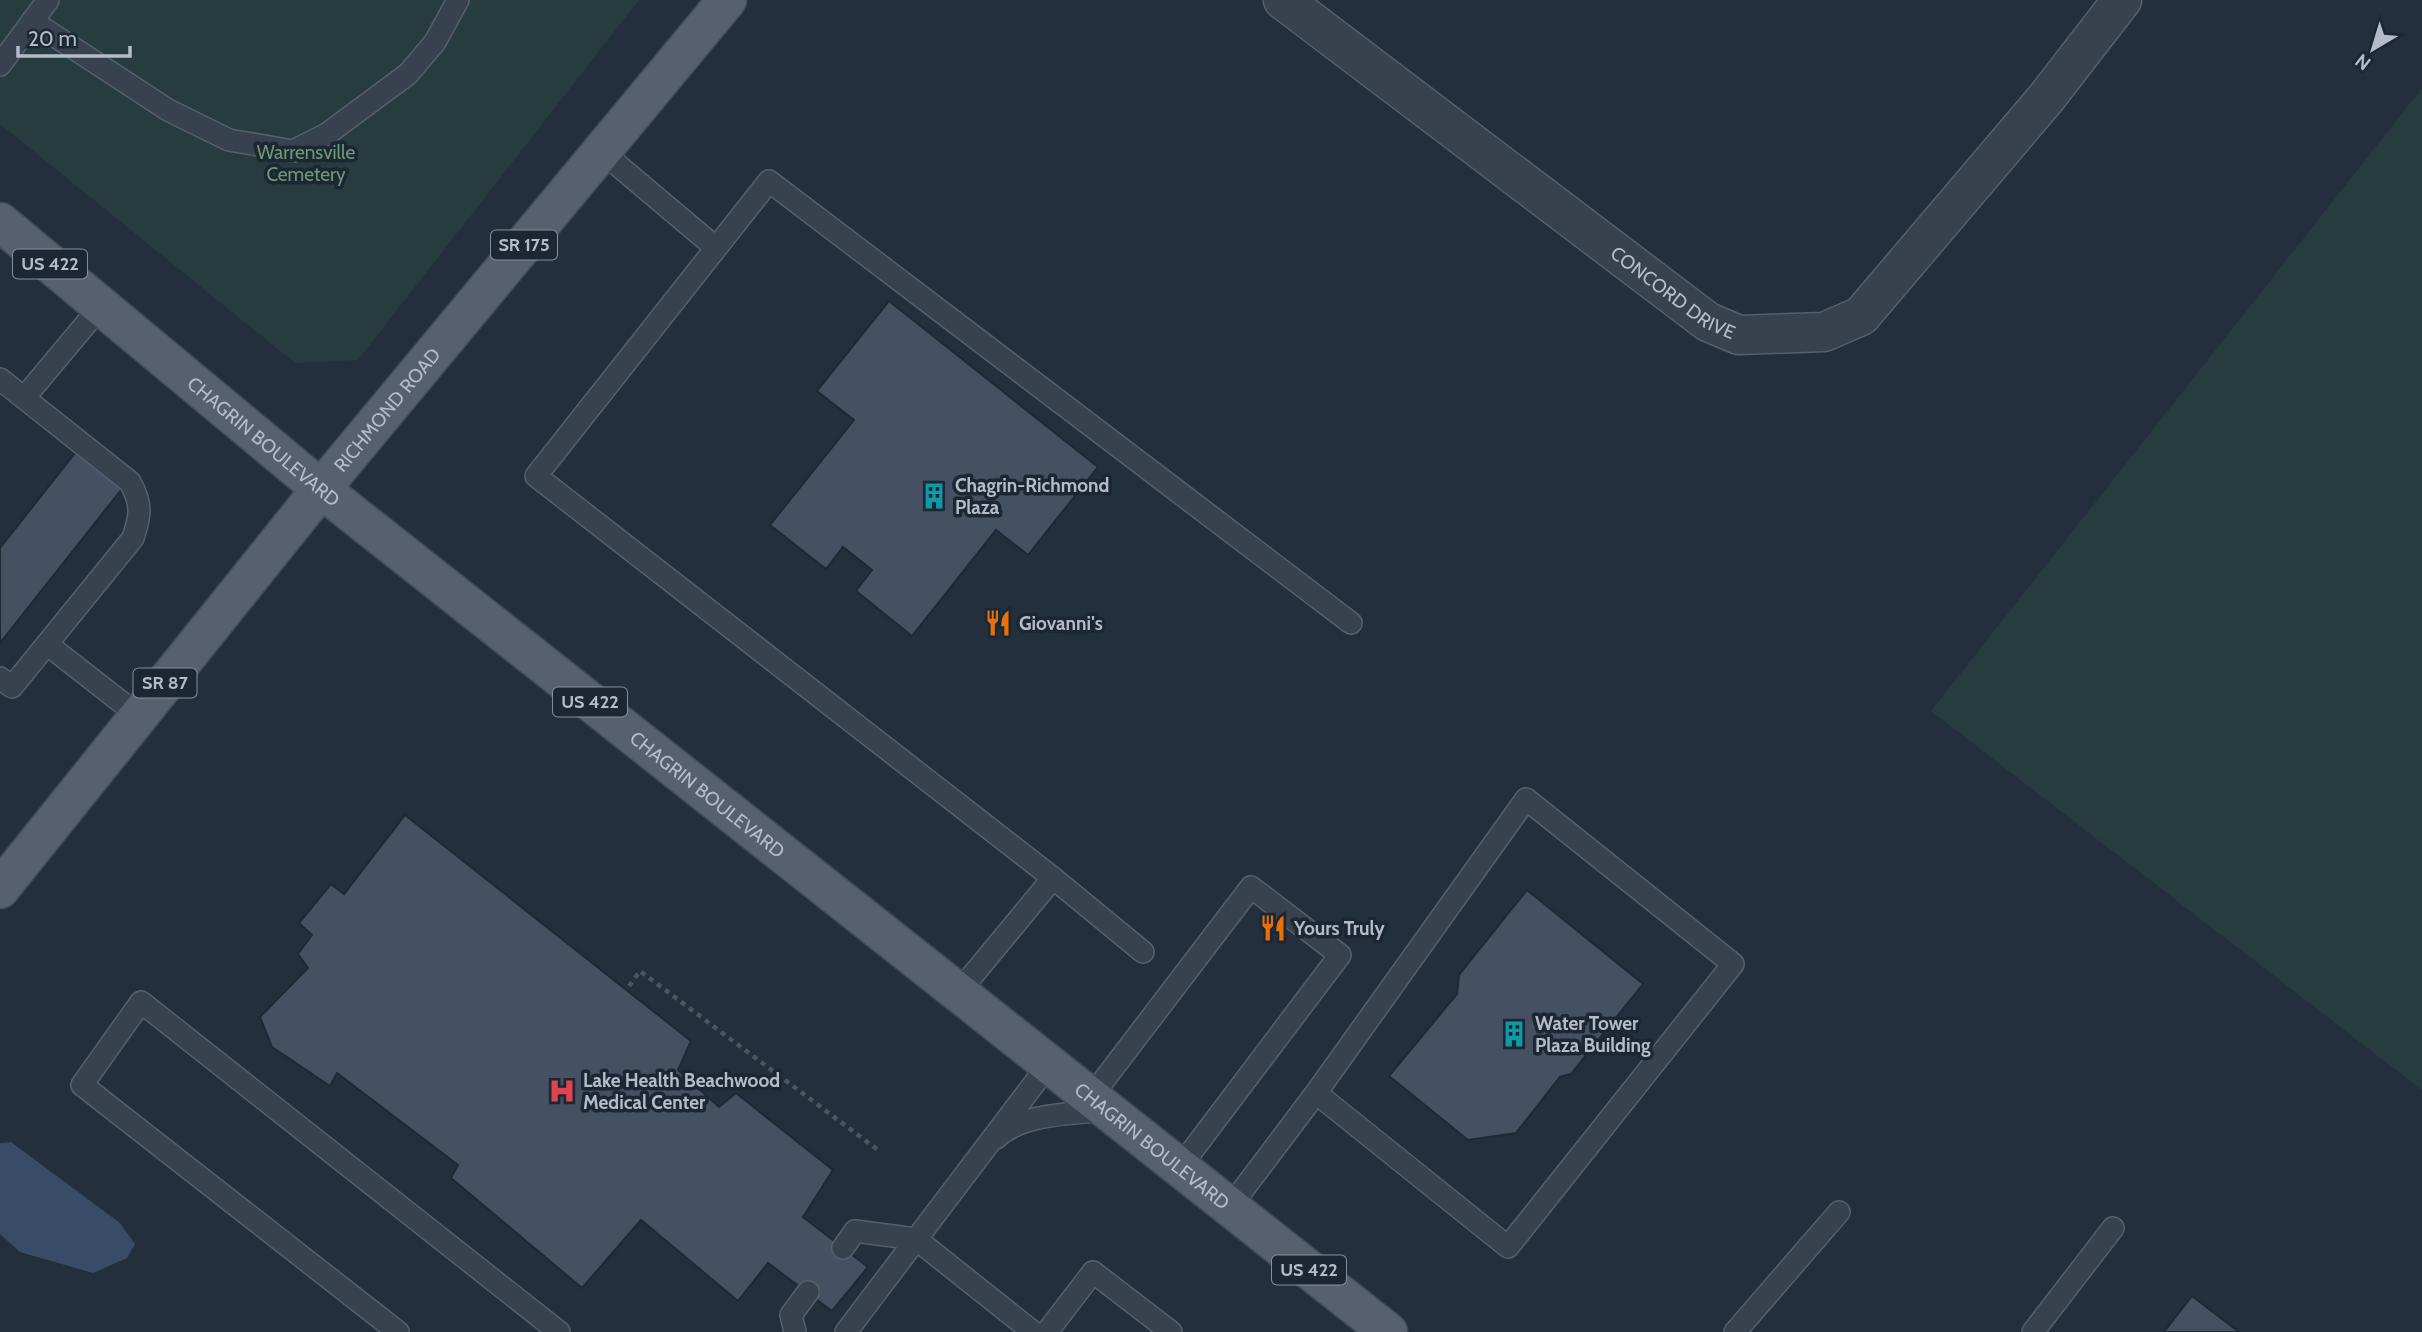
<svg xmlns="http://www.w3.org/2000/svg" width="2422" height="1332" font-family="Cabin,sans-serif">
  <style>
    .green { fill: #263c3f }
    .water { fill: #394c67 }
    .building { fill: #455162; stroke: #1f2835; stroke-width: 2 }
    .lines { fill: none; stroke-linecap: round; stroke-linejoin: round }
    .lane-casing { stroke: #565f6c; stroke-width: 24 }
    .street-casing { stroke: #565f6c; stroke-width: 41 }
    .primary-casing { stroke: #414a57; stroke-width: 41 }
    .path { stroke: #44595c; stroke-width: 4.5; stroke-dasharray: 5 5; stroke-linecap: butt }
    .lane { stroke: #38414e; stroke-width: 21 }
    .street { stroke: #38414e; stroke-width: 38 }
    .primary { stroke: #56606e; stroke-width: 38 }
    .labels { text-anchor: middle; stroke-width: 7; stroke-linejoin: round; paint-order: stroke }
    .shield { fill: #1d2633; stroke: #878f9c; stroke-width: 2 }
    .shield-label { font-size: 18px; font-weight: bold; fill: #b4bcc9 }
    .park-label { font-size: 19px; fill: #6b9a76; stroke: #1d2633 }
    .street-label { font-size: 19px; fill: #b4bcc9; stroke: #1d2633 }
    .poi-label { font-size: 19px; font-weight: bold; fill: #b4bcc9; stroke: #1d2633; text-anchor: start }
  </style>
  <rect width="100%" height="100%" fill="#242f3e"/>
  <path class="green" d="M 0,0 L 639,0 L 358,360 L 295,363 L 0,124 Z
    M 2422,88 L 2422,1090 L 1931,711 Z"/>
  <path class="water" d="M 11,1142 L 120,1223 L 135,1244 L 127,1258 L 93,1273 L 20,1252 L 0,1234 L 0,1143 Z"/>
  <path class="building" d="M 889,301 L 1098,467 L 1028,555 L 996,530 L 912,636 L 856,591 L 872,570 L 843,547 L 826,569 L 770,525 L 854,420 L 817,391 Z
    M 79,448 L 125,485 L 0,643 L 0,548 Z
    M 405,815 L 691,1041 L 678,1070 L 719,1107 L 736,1093 L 833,1170 L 803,1217 L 868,1267 L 832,1311 L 768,1263 L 738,1301 L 641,1220 L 582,1288 L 451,1178 L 458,1165 L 337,1073 L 330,1086 L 272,1047 L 260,1017 L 308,968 L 298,954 L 312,935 L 299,923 L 331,884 L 344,894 Z
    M 1527,890 L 1643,984 L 1571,1074 L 1560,1077 L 1516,1133 L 1468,1140 L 1389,1076 L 1457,994 L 1459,975 Z
    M 2192,1296 L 2239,1332 L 2164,1332 Z"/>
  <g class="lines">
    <g class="lane-casing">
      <path id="lane" d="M 32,21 L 168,110 L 229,140 L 293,151 L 327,134 L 408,74 L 435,42 L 458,0
        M 0,65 L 48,0
        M 601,151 L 716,248
        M 0,379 L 130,482 C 142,504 141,514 133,538 L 12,687 L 0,678
        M 24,398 L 101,306
        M 48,645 L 139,716
        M 1053,878 L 1143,952
        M 958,993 L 1053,878 L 536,476 L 769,181 L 1351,623
        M 1091,1097 L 1251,887 L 1340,955 L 1180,1167
        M 996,1138 C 1022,1113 1073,1114 1107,1110
        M 1230,1207 L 1316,1093 L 1508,1247 L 1733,964 L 1526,799 L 1316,1093
        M 843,1248 L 855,1231 L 916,1239 L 1033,1332
        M 398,1332 L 82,1085 L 141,1002 L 559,1332
        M 795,1332 L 791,1315 L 808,1292
        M 846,1332 L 1049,1064
        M 1047,1332 L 1093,1272 L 1171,1332
        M 1735,1332 L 1839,1212
        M 2033,1332 L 2113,1228"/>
    </g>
    <g class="street-casing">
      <g id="street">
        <path id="s1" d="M 1283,0 L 1708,322 L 1739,335 L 1824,332 L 1861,316 L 2047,97 L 2122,0"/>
      </g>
    </g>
    <g class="primary-casing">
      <g id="primary">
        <path id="s2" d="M 0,222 L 321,489 L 1388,1332"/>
        <path id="s3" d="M 0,889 L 321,489 L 727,0"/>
      </g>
    </g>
    <path class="path" d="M 629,986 L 640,971 L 878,1150"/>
    <use href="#lane" class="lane"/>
    <use href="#street" class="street"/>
    <use href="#primary" class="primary"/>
  </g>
  <defs>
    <g id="building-bare" transform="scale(2.1)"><path d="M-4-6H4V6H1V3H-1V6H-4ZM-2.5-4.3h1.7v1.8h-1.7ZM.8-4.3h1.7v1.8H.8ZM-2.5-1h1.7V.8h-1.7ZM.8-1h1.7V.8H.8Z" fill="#0f9aa8" stroke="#1d2633" stroke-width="2.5" paint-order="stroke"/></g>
    <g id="restaurant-bare" transform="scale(2.1)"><path d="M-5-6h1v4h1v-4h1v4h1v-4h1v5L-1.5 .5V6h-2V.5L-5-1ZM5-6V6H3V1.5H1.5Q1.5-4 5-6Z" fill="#e8710a" stroke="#1d2633" stroke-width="2.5" paint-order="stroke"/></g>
    <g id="hospital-bare" transform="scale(2.1)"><path d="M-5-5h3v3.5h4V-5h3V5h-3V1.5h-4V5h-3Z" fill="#e0444e" stroke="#1d2633" stroke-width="2.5" paint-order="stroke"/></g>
  </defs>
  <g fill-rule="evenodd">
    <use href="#building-bare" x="934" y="496"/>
    <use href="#restaurant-bare" x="998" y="623"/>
    <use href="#restaurant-bare" x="1273" y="928"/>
    <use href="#building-bare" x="1514" y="1034"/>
    <use href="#hospital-bare" x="562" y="1091"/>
  </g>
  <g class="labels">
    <g class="shield">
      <rect x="491" y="230.5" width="66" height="29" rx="5"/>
      <rect x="13" y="249.5" width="74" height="29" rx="5"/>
      <rect x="133.5" y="668.5" width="63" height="29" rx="5"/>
      <rect x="553" y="687.5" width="74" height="29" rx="5"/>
      <rect x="1272" y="1255.5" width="74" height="29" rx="5"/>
    </g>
    <g class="shield-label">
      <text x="524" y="251">SR 175</text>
      <text x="50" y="270">US 422</text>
      <text x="165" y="689">SR 87</text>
      <text x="590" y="708">US 422</text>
      <text x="1309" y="1276">US 422</text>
    </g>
    <g class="park-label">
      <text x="306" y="159">Warrensville<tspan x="306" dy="22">Cemetery</tspan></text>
    </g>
    <g class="street-label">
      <text dy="7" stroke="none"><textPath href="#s1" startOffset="488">CONCORD DRIVE</textPath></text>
      <text dy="7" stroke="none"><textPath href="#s3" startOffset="616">RICHMOND ROAD</textPath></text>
      <text dy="7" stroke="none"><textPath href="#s2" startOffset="343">CHAGRIN BOULEVARD</textPath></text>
      <text dy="7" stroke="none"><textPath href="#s2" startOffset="910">CHAGRIN BOULEVARD</textPath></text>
      <text dy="7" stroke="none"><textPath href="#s2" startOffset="1477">CHAGRIN BOULEVARD</textPath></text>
    </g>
    <g class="poi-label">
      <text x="955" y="492">Chagrin-Richmond<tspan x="955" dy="22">Plaza</tspan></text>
      <text x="1019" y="630">Giovanni's</text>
      <text x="1294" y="935">Yours Truly</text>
      <text x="1535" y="1030">Water Tower<tspan x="1535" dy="22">Plaza Building</tspan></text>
      <text x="583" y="1087">Lake Health Beachwood<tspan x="583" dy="22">Medical Center</tspan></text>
    </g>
  </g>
  <g transform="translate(2373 49) rotate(218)" stroke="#1d2633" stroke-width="5" paint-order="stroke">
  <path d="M0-5L12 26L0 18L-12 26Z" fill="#b4bcc9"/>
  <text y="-10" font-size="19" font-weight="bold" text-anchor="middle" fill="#b4bcc9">N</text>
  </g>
  <path d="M18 46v10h112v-10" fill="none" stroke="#b4bcc9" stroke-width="3.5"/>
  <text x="28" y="46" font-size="21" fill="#b4bcc9" stroke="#1d2633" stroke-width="5" paint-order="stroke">20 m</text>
</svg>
